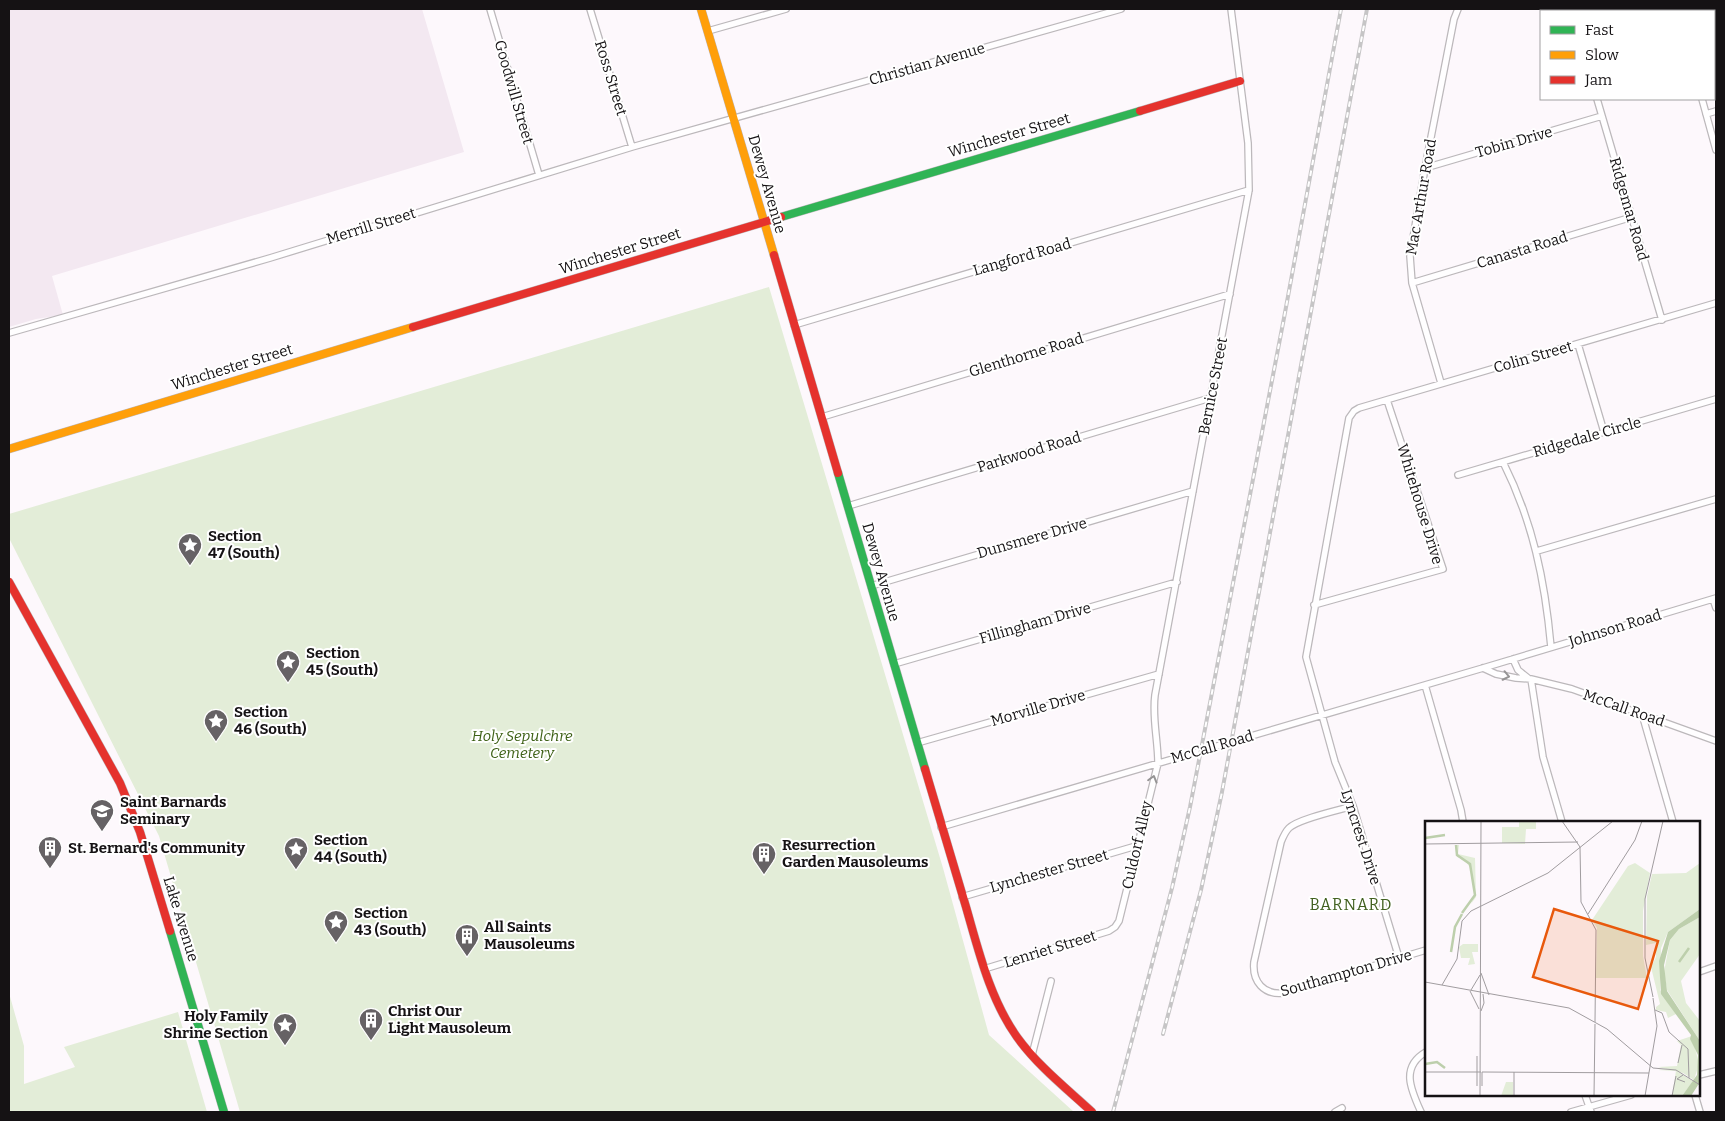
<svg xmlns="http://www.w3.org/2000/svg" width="1725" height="1121" font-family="Bitter,serif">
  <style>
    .built { fill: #f3e8f1 }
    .green { fill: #e3edd8 }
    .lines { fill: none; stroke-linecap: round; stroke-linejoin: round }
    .street-casing { stroke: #bcb8bb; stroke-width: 8 }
    .fast-casing { stroke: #bcb8bb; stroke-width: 9 }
    .slow-casing { stroke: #bcb8bb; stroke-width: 9 }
    .jam-casing { stroke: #bcb8bb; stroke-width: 9 }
    .street { stroke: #fffeff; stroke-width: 5.5 }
    .fast { stroke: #30b455; stroke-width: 8 }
    .slow { stroke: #ff9f0a; stroke-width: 8 }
    .jam { stroke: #e5322d; stroke-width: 8 }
    .rail-casing { stroke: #c6c5c6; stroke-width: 4 }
    .rail { stroke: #fff; stroke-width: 2; stroke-dasharray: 5.5; stroke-linecap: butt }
    .oneway { stroke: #969495 }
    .labels { text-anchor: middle; stroke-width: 4; stroke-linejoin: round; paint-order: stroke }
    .street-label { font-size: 15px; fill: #151214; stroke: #fff }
    .poi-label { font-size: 15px; font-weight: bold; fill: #151214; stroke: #fff; text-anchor: start }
    .park-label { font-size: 15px; font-style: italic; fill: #3e6116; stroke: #fff }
    .neighbourhood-label { font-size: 16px; letter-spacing: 1px; fill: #41601f; stroke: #fff }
    .inset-river { fill: none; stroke: #bdcfac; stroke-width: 2.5 }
    .inset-road { fill: none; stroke: #a09c9f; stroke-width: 1 }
    .view { fill: #e8590c; fill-opacity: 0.15; stroke: #e8590c; stroke-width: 2.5 }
    .inset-edge { fill: none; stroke: #151214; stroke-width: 2.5 }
  </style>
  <rect width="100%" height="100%" fill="#fdf8fc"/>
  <path class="built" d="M 9,9 L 422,9 L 464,152 L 52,276 L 63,315 L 36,319 L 9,327 Z"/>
  <path class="green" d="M 769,287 L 943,868 L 989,1035 L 1074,1112 L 240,1112 L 159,836 L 9,538 L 9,514 Z
    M 9,993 L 24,1046 L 24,1084 L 75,1067 L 64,1047 L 178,1012 L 207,1112 L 9,1112 Z"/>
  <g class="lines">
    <g class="street-casing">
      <path id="street" d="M 490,9 L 539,175
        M 590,9 L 632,147
        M 1570,9 L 1571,11
        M 1675,9 L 1675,11
        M 1714,16 L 1716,16
        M 708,31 L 786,9
        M 1597,99 L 1662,320
        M 1702,99 L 1716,150
        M 1706,114 L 1716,111
        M 1425,168 L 1602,116
        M 1412,283 L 1632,217
        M 794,325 L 1249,190
        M 9,333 L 270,258 L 632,147 L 1121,9
        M 1578,344 L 1604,432
        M 1441,383 L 1412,283 L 1410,256 L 1425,168 L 1454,19 L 1458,9
        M 822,417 L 1230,294
        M 1503,462 C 1533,522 1545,581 1551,647
        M 1458,475 L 1716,399
        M 848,506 L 1210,398
        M 1537,551 L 1716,499
        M 871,586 L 1193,491
        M 1713,599 L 1716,608
        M 1314,605 L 1443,569 L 1387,400
        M 1513,659 L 1518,670 L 1528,678
        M 894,664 L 1177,582
        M 1483,668 L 1496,674 L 1516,678 L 1531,679 L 1572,689 L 1716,741
        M 1531,679 L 1543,757 L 1562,822
        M 1425,685 L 1461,810 L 1463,822
        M 1642,714 L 1673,822
        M 917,743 L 1159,674
        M 1353,806 C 1339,810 1298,819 1289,828 C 1285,832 1283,837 1281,842 L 1254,962 C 1252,982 1264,995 1283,993 L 1426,950
        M 941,827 L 1483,668 L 1716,598
        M 962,897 L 1136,846
        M 1399,958 L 1353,806 L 1335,762 L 1306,657 L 1349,418 L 1354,411 L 1359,408 L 1716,303
        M 984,969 L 1109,931 L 1115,927 L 1119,921 L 1158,763 C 1158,740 1152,718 1155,695 L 1249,190 L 1248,143 L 1231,9
        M 1699,972 L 1716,966
        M 1032,1055 L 1051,981
        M 1699,1075 L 1716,1071
        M 1585,1095 L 1591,1112
        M 1695,1095 L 1700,1112
        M 1335,1112 L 1342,1108
        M 1421,1112 C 1411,1090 1400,1067 1426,1052
        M 1571,1112 L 1631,1095"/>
    </g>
    <g class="fast-casing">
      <path id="fast" d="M 781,217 L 1140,111
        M 838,473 L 925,769
        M 170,931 L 224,1112"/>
    </g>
    <g class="slow-casing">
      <path id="slow" d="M 701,9 L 774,255
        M 9,449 L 413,327"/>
    </g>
    <g class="jam-casing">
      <path id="jam" d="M 1140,111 L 1240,81
        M 774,255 L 838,473
        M 413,327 L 781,217
        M 9,582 L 120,783 L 140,832 L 170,931
        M 925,769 C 939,815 952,861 966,907 C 979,952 990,999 1017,1037 C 1038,1066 1066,1088 1092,1112"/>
    </g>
    <use href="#street" class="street"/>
    <use href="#fast" class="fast"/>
    <use href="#slow" class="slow"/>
    <use href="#jam" class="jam"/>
    <g class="rail-casing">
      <path id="rail" d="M 1163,1034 L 1201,890 L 1222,792 L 1367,9
        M 1113,1112 L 1172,888 L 1190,807 L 1284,318 L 1341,9"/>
    </g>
    <use href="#rail" class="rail"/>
  </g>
  <defs><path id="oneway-chevron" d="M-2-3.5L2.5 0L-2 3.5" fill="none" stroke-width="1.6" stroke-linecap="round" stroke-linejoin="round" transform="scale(1.25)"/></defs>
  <g class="oneway">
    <use href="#oneway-chevron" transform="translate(1506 676) rotate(12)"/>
    <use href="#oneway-chevron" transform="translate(1153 779) rotate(-74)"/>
  </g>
  <defs>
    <g id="sight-pin" transform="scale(1.25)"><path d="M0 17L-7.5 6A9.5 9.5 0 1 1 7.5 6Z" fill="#666265" stroke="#fff"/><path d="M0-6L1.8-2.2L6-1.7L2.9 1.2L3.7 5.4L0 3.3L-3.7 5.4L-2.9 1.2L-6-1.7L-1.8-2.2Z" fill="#fff"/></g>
    <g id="school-pin" transform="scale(1.25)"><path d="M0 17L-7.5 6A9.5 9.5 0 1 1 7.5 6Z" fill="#666265" stroke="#fff"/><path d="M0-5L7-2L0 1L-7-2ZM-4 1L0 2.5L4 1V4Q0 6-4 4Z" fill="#fff"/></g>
    <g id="building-pin" transform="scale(1.25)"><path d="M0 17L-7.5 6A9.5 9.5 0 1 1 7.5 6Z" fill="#666265" stroke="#fff"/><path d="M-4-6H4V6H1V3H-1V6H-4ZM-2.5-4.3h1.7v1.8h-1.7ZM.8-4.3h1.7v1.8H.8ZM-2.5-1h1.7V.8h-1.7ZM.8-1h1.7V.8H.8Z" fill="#fff"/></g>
  </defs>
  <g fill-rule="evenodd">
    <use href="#sight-pin" x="190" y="545"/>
    <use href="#sight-pin" x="288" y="662"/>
    <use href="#sight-pin" x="216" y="721"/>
    <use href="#school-pin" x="102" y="811"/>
    <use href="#building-pin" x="50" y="848"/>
    <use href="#sight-pin" x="296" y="849"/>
    <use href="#building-pin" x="764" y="854"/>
    <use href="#sight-pin" x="336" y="922"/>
    <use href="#building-pin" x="467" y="936"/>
    <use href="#building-pin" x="371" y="1020"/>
    <use href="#sight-pin" x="285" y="1025"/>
  </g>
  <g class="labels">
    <g class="street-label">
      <text transform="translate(927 64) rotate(-16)" y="5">Christian Avenue</text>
      <text transform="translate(611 78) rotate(73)" y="5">Ross Street</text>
      <text transform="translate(514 92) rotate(74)" y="5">Goodwill Street</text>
      <text transform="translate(1009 135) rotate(-16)" y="5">Winchester Street</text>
      <text transform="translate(1514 142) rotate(-16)" y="5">Tobin Drive</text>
      <text transform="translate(767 184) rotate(74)" y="5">Dewey Avenue</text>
      <text transform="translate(1421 197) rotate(-80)" y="5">Mac Arthur Road</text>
      <text transform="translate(1629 209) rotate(74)" y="5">Ridgemar Road</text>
      <text transform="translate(371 226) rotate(-17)" y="5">Merrill Street</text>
      <text transform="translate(1522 250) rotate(-17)" y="5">Canasta Road</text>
      <text transform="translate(620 251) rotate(-17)" y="5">Winchester Street</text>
      <text transform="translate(1022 257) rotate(-16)" y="5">Langford Road</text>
      <text transform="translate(1026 355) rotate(-17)" y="5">Glenthorne Road</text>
      <text transform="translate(1533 357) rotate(-16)" y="5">Colin Street</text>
      <text transform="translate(232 367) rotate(-17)" y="5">Winchester Street</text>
      <text transform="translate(1213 386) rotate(-79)" y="5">Bernice Street</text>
      <text transform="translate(1587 437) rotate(-16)" y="5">Ridgedale Circle</text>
      <text transform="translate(1029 452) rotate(-17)" y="5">Parkwood Road</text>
      <text transform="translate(1420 504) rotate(73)" y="5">Whitehouse Drive</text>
      <text transform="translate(1032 538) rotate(-16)" y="5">Dunsmere Drive</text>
      <text transform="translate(881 572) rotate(74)" y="5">Dewey Avenue</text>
      <text transform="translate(1035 623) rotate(-16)" y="5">Fillingham Drive</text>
      <text transform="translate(1615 628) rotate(-17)" y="5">Johnson Road</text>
      <text transform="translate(1038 708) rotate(-16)" y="5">Morville Drive</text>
      <text transform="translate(1624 708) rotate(19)" y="5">McCall Road</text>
      <text transform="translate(1212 747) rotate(-16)" y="5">McCall Road</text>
      <text transform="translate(1361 837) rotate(72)" y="5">Lyncrest Drive</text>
      <text transform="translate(1137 845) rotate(-77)" y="5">Culdorf Alley</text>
      <text transform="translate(1049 871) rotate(-16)" y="5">Lynchester Street</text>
      <text transform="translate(181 919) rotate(73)" y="5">Lake Avenue</text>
      <text transform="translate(1050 949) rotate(-17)" y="5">Lenriet Street</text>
      <text transform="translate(1346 973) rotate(-16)" y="5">Southampton Drive</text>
    </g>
    <g class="poi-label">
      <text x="208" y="541">Section<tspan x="208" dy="17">47 (South)</tspan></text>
      <text x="306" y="658">Section<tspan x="306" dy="17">45 (South)</tspan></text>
      <text x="234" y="717">Section<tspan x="234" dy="17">46 (South)</tspan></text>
      <text x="120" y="807">Saint Barnards<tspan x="120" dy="17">Seminary</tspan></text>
      <text x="314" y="845">Section<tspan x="314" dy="17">44 (South)</tspan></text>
      <text x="782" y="850">Resurrection<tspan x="782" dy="17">Garden Mausoleums</tspan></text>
      <text x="68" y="853">St. Bernard's Community</text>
      <text x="354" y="918">Section<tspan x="354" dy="17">43 (South)</tspan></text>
      <text x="484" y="932">All Saints<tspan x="484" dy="17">Mausoleums</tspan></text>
      <text x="388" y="1016">Christ Our<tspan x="388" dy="17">Light Mausoleum</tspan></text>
      <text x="268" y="1021" text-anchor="end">Holy Family<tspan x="268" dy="17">Shrine Section</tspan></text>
    </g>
    <g class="park-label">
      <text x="522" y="741">Holy Sepulchre<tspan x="522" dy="17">Cemetery</tspan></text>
    </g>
    <g class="neighbourhood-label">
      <text x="1351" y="910">BARNARD</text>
    </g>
  </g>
  <g transform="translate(1425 821)">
    <rect width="275" height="275" fill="#fdf8fc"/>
    <path d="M 94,0 L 111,0 L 111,8 L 101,8 L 100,23 L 77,22 L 77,6 L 94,6 ZM 30,24 L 34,24 L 33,33 L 50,37 L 51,76 L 46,83 L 50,74 L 46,48 L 39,38 L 32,36 ZM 210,42 L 225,52 L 218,90 L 218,135 L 222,157 L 171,157 L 172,107 L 167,99 L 203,45 ZM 275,42 L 275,88 L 243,111 L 236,127 L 235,169 L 251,193 L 243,197 L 241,191 L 231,189 L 231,186 L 235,183 L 226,146 L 231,136 L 231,122 L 221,124 L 222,75 L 227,53 L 261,52 ZM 275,96 L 275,133 L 256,160 L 261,182 L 275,200 L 275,220 L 242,169 L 239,151 L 245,119 L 254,108 ZM 38,123 L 53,123 L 53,131 L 47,131 L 50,143 L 43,144 L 45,137 L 36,137 L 34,126 ZM 267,215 L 274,243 L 269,259 L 258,252 L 233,246 L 252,245 L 256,224 L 252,220 ZM 245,247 L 252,249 L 246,248 L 236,249 L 250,249 L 268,260 L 257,275 L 236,275 L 247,274 L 251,250 L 233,249 ZM 81,261 L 88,261 L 88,275 L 76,275 Z" fill="#e3edd8"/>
    <path d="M 275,88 L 275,96 L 254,108 L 245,119 L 239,144 L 242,170 L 275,220 L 275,261 L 266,275 L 257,275 L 272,254 L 273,234 L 265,218 L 266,214 L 236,173 L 234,140 L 243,111 Z" fill="#bdcfac"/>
    <path class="inset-river" d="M 0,17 L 20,14M 31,24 L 32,34 L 45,43 L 50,74 L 37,92M 26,131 L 30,106 L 37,93M 254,141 L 264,127M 0,243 L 12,241 L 20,247"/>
    <path class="inset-road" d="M 137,0 L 155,26 L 156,81 L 171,109 L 170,201M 0,23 L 153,21M 163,93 L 210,19 L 217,0M 56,152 L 64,174M 0,161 L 144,187 L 182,208 L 228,247 L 251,249 L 275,264M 17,164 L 32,138 L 37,100 L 46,90 L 123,52 L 188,0M 46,169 L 55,154M 45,170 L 54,188M 228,176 L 220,137 L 220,78 L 238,0M 230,189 L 237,192 L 244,211 L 263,228 L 264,257M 56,190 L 59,182 L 58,173M 253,242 L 257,224M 0,251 L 56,251M 89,251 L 89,275M 258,254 L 252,258 L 260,261M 52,265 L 52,235M 57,265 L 57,251 L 224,252M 55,275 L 56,0M 169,275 L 170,203M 220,275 L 232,205 L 228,177M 247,275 L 251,255"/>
    <path class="view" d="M 129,88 L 233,120 L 213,188 L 108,156 Z"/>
    <rect width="275" height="275" class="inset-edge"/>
  </g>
  <rect width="1725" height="1121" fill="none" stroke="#151214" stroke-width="20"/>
  <rect x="1540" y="10" width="175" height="90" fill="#ffffff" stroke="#a1a0a1"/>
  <rect x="1550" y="26" width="25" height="8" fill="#30b455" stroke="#a1a0a1"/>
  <text x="1585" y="35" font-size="15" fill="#151214">Fast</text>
  <rect x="1550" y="51" width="25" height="8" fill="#ff9f0a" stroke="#a1a0a1"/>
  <text x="1585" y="60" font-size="15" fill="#151214">Slow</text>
  <rect x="1550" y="76" width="25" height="8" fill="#e5322d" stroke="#a1a0a1"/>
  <text x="1585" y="85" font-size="15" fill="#151214">Jam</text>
</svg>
